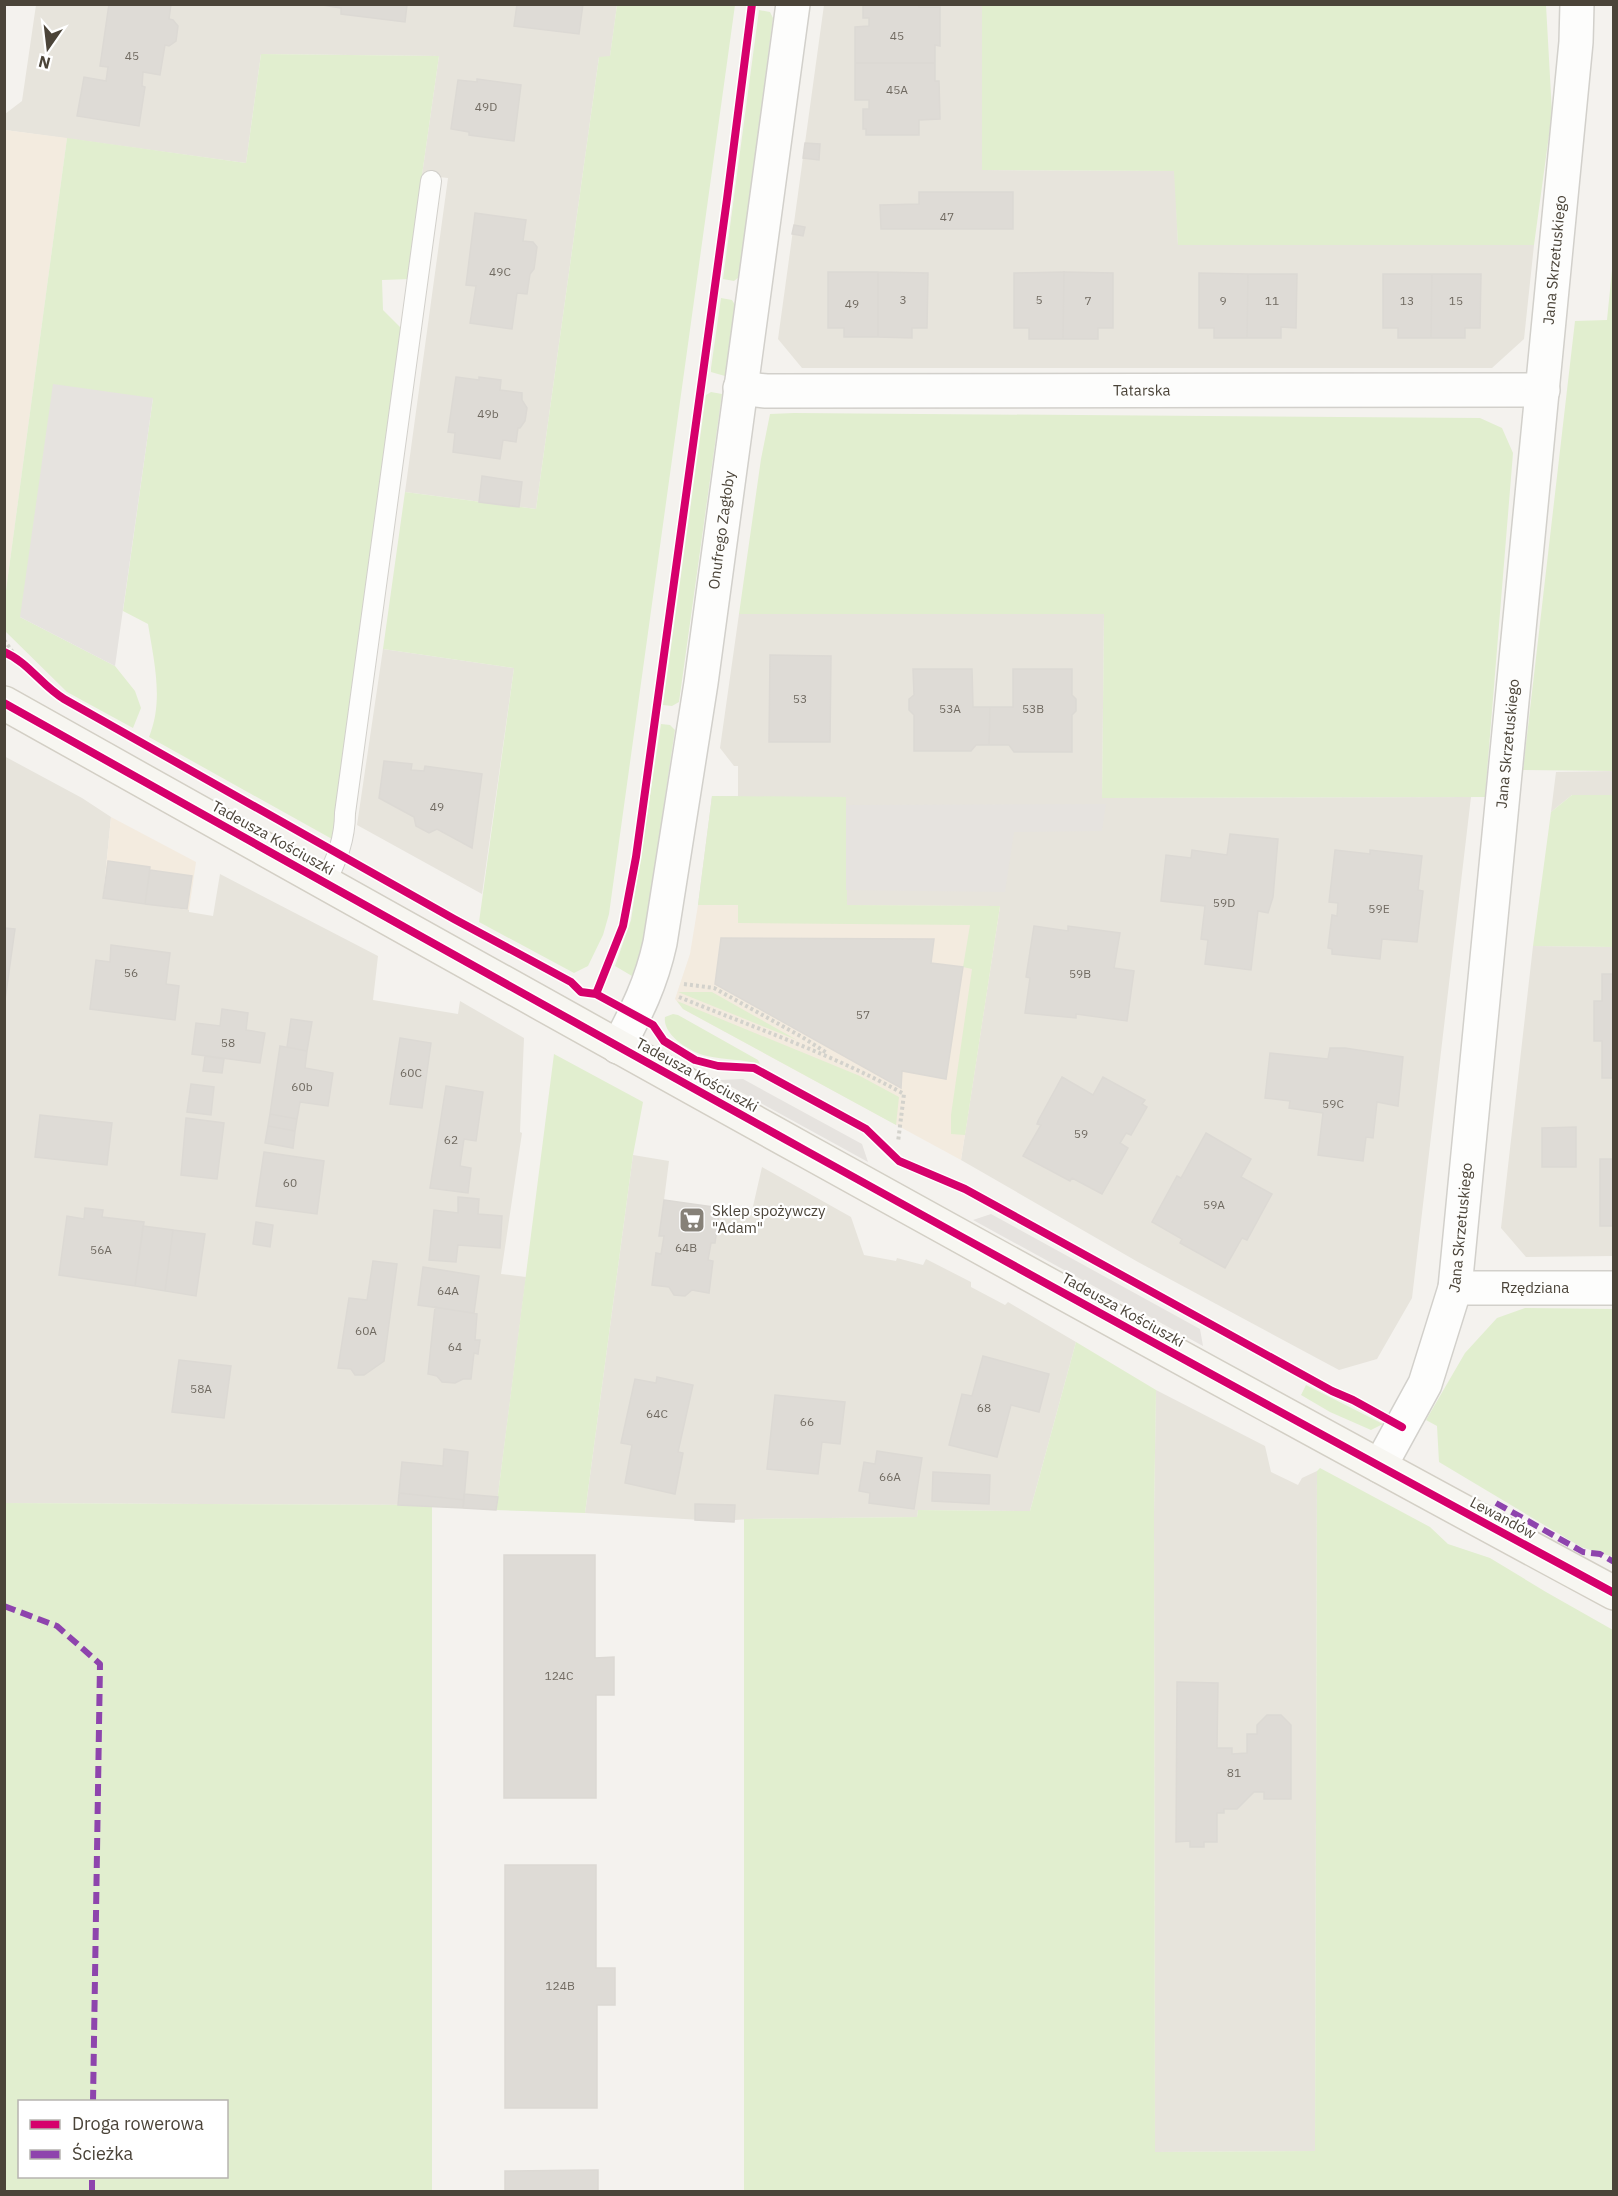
<svg xmlns="http://www.w3.org/2000/svg" width="1618" height="2196" font-family="'IBM Plex Sans',sans-serif">
  <style>
    .residential { fill: #e7e4dc }
    .commercial { fill: #f3ebdf }
    .green { fill: #e1eecf; fill-rule: evenodd }
    .parking { fill: #e6e3df }
    .building { fill: #dedbd6; stroke: #dcd9d4; stroke-width: 1.5 }
    .lines { fill: none; stroke-linecap: round; stroke-linejoin: round }
    .lane-casing { stroke: #d2d0cb; stroke-width: 22 }
    .street-casing { stroke: #d2d0cb; stroke-width: 36 }
    .secondary-casing { stroke: #d3cfc5; stroke-width: 36 }
    .path { stroke: #d3d2cc; stroke-width: 4; stroke-dasharray: 3 3; stroke-linecap: butt }
    .lane { stroke: #fdfdfc; stroke-width: 20 }
    .street { stroke: #fdfdfc; stroke-width: 33 }
    .secondary { stroke: #f7f6f1; stroke-width: 33 }
    .quiet { stroke: #8e44ad; stroke-width: 6; stroke-dasharray: 12 6; stroke-linecap: butt }
    .cycleway-casing { stroke: #fff; stroke-width: 11 }
    .cycleway { stroke: #d6006c; stroke-width: 8 }
    .labels { text-anchor: middle; stroke-width: 4.5; stroke-linejoin: round; paint-order: stroke }
    .number-label { font-size: 12px; fill: #706a61 }
    .street-label { font-size: 15px; fill: #4b4439; stroke: #fff }
    .poi-label { font-size: 15px; fill: #4b4439; stroke: #fff; text-anchor: start }
  </style>
  <rect width="100%" height="100%" fill="#f4f2ee"/>
  <path class="residential" d="M 36,5 L 617,5 L 610,57 L 599,57 L 536,509 L 405,492 L 448,178 L 422,175 L 439,56 L 261,54 L 246,163 L 5,130 L 5,114 L 22,101 Z
    M 824,5 L 982,5 L 983,170 L 1175,171 L 1178,245 L 1534,245 L 1524,339 L 1492,368 L 802,368 L 778,339 Z
    M 739,614 L 1104,614 L 1102,798 L 1471,797 L 1412,1298 L 1377,1359 L 1339,1370 L 1138,1262 L 961,1160 L 1000,906 L 698,905 L 712,796 L 738,796 L 738,766 L 734,766 L 720,748 Z
    M 383,649 L 514,668 L 482,894 L 357,825 Z
    M 4,756 L 82,798 L 111,817 L 103,898 L 189,910 L 189,912 L 213,916 L 220,874 L 378,956 L 373,1000 L 458,1014 L 460,1001 L 524,1038 L 520,1132 L 522,1133 L 501,1274 L 526,1277 L 496,1510 L 432,1505 L 5,1503 Z
    M 1613,771 L 1613,795 L 1572,795 L 1551,812 L 1556,772 Z
    M 1533,946 L 1613,947 L 1613,1256 L 1526,1257 L 1501,1228 Z
    M 633,1155 L 669,1161 L 664,1200 L 751,1215 L 762,1167 L 851,1217 L 864,1255 L 896,1261 L 897,1258 L 923,1265 L 926,1259 L 971,1282 L 971,1287 L 1005,1305 L 1008,1302 L 1076,1342 L 1030,1511 L 918,1510 L 917,1517 L 751,1519 L 735,1520 L 734,1522 L 585,1513 Z
    M 1156,1390 L 1265,1446 L 1271,1472 L 1298,1485 L 1302,1478 L 1317,1471 L 1315,2151 L 1155,2152 L 1154,1513 Z"/>
  <path class="commercial" d="M 5,130 L 67,138 L 5,598 Z
    M 111,817 L 196,862 L 189,910 L 103,898 Z
    M 698,905 L 1000,906 L 961,1160 L 683,1009 L 675,999 L 690,954 Z"/>
  <path class="green" d="M 617,5 L 735,5 L 609,914 L 603,935 L 588,966 L 574,973 L 479,922 L 514,668 L 383,649 L 405,492 L 536,509 L 599,57 L 610,56 Z
    M 982,5 L 1546,5 L 1552,113 L 1534,245 L 1178,245 L 1174,171 L 982,170 Z
    M 759,10 L 770,12 L 773,18 L 739,277 L 734,281 L 723,279 Z
    M 261,54 L 439,56 L 422,175 L 411,279 L 382,280 L 383,310 L 403,330 L 338,807 L 332,839 L 149,737 C 164,701 154,661 148,624 L 123,611 L 153,398 L 20,617 L 115,666 L 135,691 L 141,708 L 133,728 L 67,692 L 5,631 L 5,598 L 67,138 L 246,163 Z
    M 1613,260 L 1613,771 L 1523,770 L 1575,321 L 1607,320 Z
    M 721,298 L 732,300 L 735,305 L 725,376 L 711,372 L 711,368 Z
    M 711,392 L 722,394 L 679,702 L 672,706 L 663,705 L 706,395 Z
    M 794,413 L 1480,418 L 1502,428 L 1513,453 L 1485,797 L 1102,798 L 1104,614 L 739,614 L 761,459 L 770,414 Z
    M 661,724 L 670,725 L 675,730 L 646,926 L 640,954 L 632,976 L 615,966 L 631,920 Z
    M 1572,795 L 1613,795 L 1613,947 L 1533,946 L 1551,812 Z
    M 712,796 L 846,797 L 847,905 L 1000,906 L 965,1135 L 951,1134 L 951,1115 L 972,969 L 963,967 L 970,925 L 738,923 L 738,905 L 698,905 Z
    M 678,992 L 712,992 L 797,1040 Z
    M 677,1001 L 860,1076 L 899,1097 L 896,1125 L 683,1009 Z
    M 673,1014 L 678,1015 L 758,1060 L 760,1064 C 742,1059 725,1060 707,1056 C 691,1053 662,1035 665,1017 Z
    M 554,1054 L 643,1102 L 633,1155 L 585,1513 L 496,1510 Z
    M 1525,1308 L 1613,1309 L 1613,1557 L 1581,1547 L 1439,1462 L 1437,1426 L 1426,1420 L 1465,1353 L 1497,1318 Z
    M 1076,1342 L 1156,1390 L 1154,1513 L 1155,2152 L 1315,2151 L 1317,1471 L 1320,1468 L 1430,1527 L 1448,1544 L 1490,1558 L 1546,1592 L 1613,1630 L 1613,2191 L 744,2191 L 744,1519 L 917,1517 L 918,1510 L 1030,1511 Z
    M 1306,1385 L 1383,1424 L 1371,1430 L 1330,1412 L 1301,1395 Z
    M 4,1503 L 432,1505 L 432,2191 L 5,2191 ZM 20,2102 L 226,2102 L 226,2176 L 20,2176 Z"/>
  <path class="parking" d="M 53,384 L 153,398 L 115,666 L 20,617 Z
    M 1106,804 L 1102,831 L 1014,832 L 1005,892 L 846,890 L 846,805 Z
    M 743,1079 L 862,1144 L 868,1162 L 719,1080 Z
    M 991,1214 L 1200,1329 L 1203,1346 L 973,1220 Z"/>
  <path class="building" d="M 109,4 L 171,4 L 169,19 L 173,20 L 178,26 L 176,41 L 169,46 L 165,45 L 160,75 L 143,72 L 142,86 L 145,87 L 139,126 L 77,116 L 84,77 L 106,81 L 108,67 L 100,66 Z
    M 316,4 L 417,4 L 407,5 L 405,22 L 341,14 L 341,8 Z
    M 517,4 L 583,4 L 579,34 L 514,26 Z
    M 863,4 L 919,4 L 919,7 L 940,7 L 940,46 L 935,45 L 935,63 L 855,63 L 855,27 L 869,26 L 869,18 L 863,18 Z
    M 855,63 L 935,63 L 935,81 L 939,81 L 940,119 L 919,120 L 919,135 L 866,135 L 866,129 L 863,129 L 863,109 L 869,109 L 869,100 L 855,100 Z
    M 477,79 L 521,85 L 514,141 L 469,135 L 469,132 L 451,129 L 458,80 L 477,82 Z
    M 805,143 L 820,144 L 819,160 L 803,158 Z
    M 919,192 L 1013,192 L 1013,229 L 881,229 L 880,205 L 919,204 Z
    M 475,213 L 526,220 L 523,241 L 533,242 L 537,247 L 534,269 L 530,274 L 527,294 L 517,293 L 512,329 L 470,323 L 476,286 L 466,285 Z
    M 794,225 L 805,227 L 803,236 L 792,234 Z
    M 828,272 L 878,272 L 878,337 L 844,337 L 844,328 L 828,328 Z
    M 878,272 L 928,273 L 927,328 L 912,328 L 912,338 L 878,337 Z
    M 1064,272 L 1113,273 L 1113,328 L 1098,328 L 1098,339 L 1063,339 Z
    M 1064,272 L 1063,339 L 1029,339 L 1029,328 L 1014,328 L 1014,273 Z
    M 1199,273 L 1248,274 L 1247,338 L 1214,338 L 1214,328 L 1199,328 Z
    M 1248,274 L 1297,274 L 1296,328 L 1281,327 L 1281,338 L 1247,338 Z
    M 1383,274 L 1432,274 L 1431,338 L 1398,338 L 1398,328 L 1383,328 Z
    M 1432,274 L 1481,274 L 1480,328 L 1465,328 L 1465,338 L 1431,338 Z
    M 456,377 L 479,380 L 479,377 L 501,380 L 500,390 L 522,393 L 522,400 L 527,408 L 525,421 L 520,428 L 518,428 L 516,442 L 503,440 L 500,459 L 453,452 L 455,433 L 448,432 Z
    M 482,476 L 522,482 L 519,507 L 479,502 Z
    M 770,655 L 831,656 L 830,742 L 769,742 Z
    M 913,669 L 972,669 L 973,707 L 990,707 L 989,745 L 976,745 L 971,751 L 914,751 L 914,715 L 909,710 L 909,699 L 914,695 Z
    M 1013,669 L 1072,669 L 1072,695 L 1076,699 L 1076,711 L 1072,715 L 1072,752 L 1014,752 L 1009,745 L 989,745 L 990,707 L 1013,707 Z
    M 384,761 L 412,764 L 411,770 L 424,771 L 425,766 L 482,774 L 472,848 L 437,829 L 429,833 L 416,826 L 414,817 L 379,798 Z
    M 1230,834 L 1278,839 L 1273,897 L 1268,913 L 1258,911 L 1251,970 L 1205,964 L 1208,940 L 1201,939 L 1205,906 L 1161,901 L 1166,855 L 1191,858 L 1192,850 L 1227,855 Z
    M 1335,850 L 1370,854 L 1370,850 L 1422,856 L 1418,890 L 1423,891 L 1417,942 L 1382,939 L 1380,959 L 1332,954 L 1332,949 L 1328,948 L 1332,915 L 1337,916 L 1338,903 L 1329,902 Z
    M 108,861 L 150,867 L 145,904 L 103,898 Z
    M 150,870 L 192,876 L 187,909 L 145,904 Z
    M 1034,926 L 1068,931 L 1068,926 L 1120,933 L 1114,968 L 1134,971 L 1127,1021 L 1076,1014 L 1076,1018 L 1025,1013 L 1030,978 L 1026,977 Z
    M 4,928 L 15,929 L 5,1000 L 4,1000 Z
    M 721,938 L 934,939 L 931,963 L 963,967 L 946,1079 L 902,1071 L 901,1088 L 715,984 Z
    M 111,945 L 170,953 L 166,984 L 179,986 L 175,1020 L 90,1009 L 96,960 L 110,962 Z
    M 1602,974 L 1614,974 L 1614,1078 L 1602,1078 L 1602,1041 L 1594,1041 L 1594,1001 L 1602,1001 Z
    M 222,1009 L 248,1013 L 246,1030 L 265,1033 L 260,1063 L 192,1054 L 196,1023 L 220,1026 Z
    M 291,1019 L 312,1022 L 307,1051 L 287,1047 Z
    M 400,1038 L 431,1043 L 422,1108 L 390,1104 Z
    M 280,1046 L 307,1051 L 305,1068 L 333,1073 L 328,1106 L 300,1102 L 297,1119 L 270,1114 Z
    M 1330,1048 L 1345,1048 L 1403,1057 L 1398,1106 L 1377,1102 L 1373,1138 L 1366,1137 L 1363,1161 L 1318,1155 L 1323,1113 L 1289,1108 L 1290,1101 L 1265,1098 L 1270,1053 L 1328,1059 Z
    M 205,1056 L 224,1059 L 222,1073 L 203,1071 Z
    M 1062,1077 L 1093,1095 L 1103,1077 L 1145,1100 L 1142,1104 L 1147,1107 L 1131,1135 L 1126,1133 L 1120,1143 L 1128,1148 L 1102,1194 L 1072,1178 L 1070,1181 L 1023,1156 L 1041,1125 L 1037,1124 L 1038,1121 Z
    M 191,1084 L 214,1087 L 211,1115 L 187,1112 Z
    M 446,1086 L 483,1092 L 476,1141 L 464,1139 L 460,1166 L 471,1168 L 468,1193 L 430,1188 Z
    M 270,1114 L 297,1119 L 295,1131 L 268,1126 Z
    M 40,1115 L 112,1123 L 107,1165 L 35,1157 Z
    M 186,1118 L 224,1123 L 217,1179 L 181,1175 Z
    M 268,1126 L 295,1131 L 293,1148 L 265,1143 Z
    M 1576,1127 L 1576,1167 L 1542,1167 L 1542,1128 Z
    M 1206,1133 L 1251,1159 L 1241,1177 L 1272,1194 L 1247,1240 L 1242,1238 L 1225,1268 L 1180,1243 L 1182,1239 L 1152,1222 L 1177,1176 L 1181,1178 Z
    M 264,1152 L 324,1161 L 317,1214 L 256,1206 Z
    M 1600,1159 L 1614,1159 L 1614,1226 L 1600,1226 Z
    M 458,1197 L 479,1199 L 478,1214 L 502,1216 L 500,1248 L 458,1245 L 456,1262 L 429,1260 L 434,1210 L 458,1213 Z
    M 664,1200 L 720,1208 L 715,1243 L 711,1243 L 708,1260 L 713,1261 L 709,1293 L 692,1290 L 685,1296 L 674,1295 L 669,1287 L 652,1285 L 656,1253 L 661,1254 L 664,1236 L 659,1236 Z
    M 85,1208 L 103,1210 L 102,1217 L 144,1222 L 135,1286 L 59,1275 L 67,1216 L 84,1219 Z
    M 256,1222 L 273,1225 L 270,1247 L 253,1244 Z
    M 143,1226 L 173,1230 L 165,1291 L 135,1286 Z
    M 173,1230 L 205,1234 L 196,1296 L 165,1291 Z
    M 373,1261 L 397,1264 L 384,1361 L 364,1375 L 355,1375 L 351,1369 L 338,1368 L 349,1298 L 367,1300 Z
    M 423,1267 L 479,1276 L 474,1313 L 418,1305 Z
    M 435,1307 L 477,1314 L 475,1340 L 480,1340 L 478,1354 L 474,1353 L 471,1379 L 463,1379 L 455,1383 L 442,1382 L 437,1376 L 428,1374 Z
    M 983,1356 L 1049,1374 L 1039,1412 L 1011,1405 L 997,1457 L 949,1445 L 962,1394 L 972,1396 Z
    M 179,1360 L 231,1366 L 224,1418 L 172,1412 Z
    M 657,1377 L 693,1385 L 678,1452 L 683,1453 L 675,1494 L 625,1483 L 632,1445 L 621,1443 L 635,1379 L 656,1383 Z
    M 775,1395 L 845,1402 L 840,1444 L 822,1442 L 818,1474 L 767,1469 Z
    M 444,1449 L 468,1452 L 464,1500 L 399,1493 L 402,1462 L 443,1466 Z
    M 877,1451 L 922,1458 L 914,1509 L 869,1503 L 870,1493 L 859,1491 L 864,1462 L 875,1464 Z
    M 933,1472 L 990,1475 L 989,1504 L 932,1501 Z
    M 399,1493 L 464,1500 L 463,1508 L 398,1505 Z
    M 464,1494 L 498,1497 L 496,1510 L 463,1508 Z
    M 695,1504 L 735,1505 L 734,1522 L 695,1520 Z
    M 504,1555 L 595,1555 L 595,1658 L 614,1657 L 614,1695 L 596,1695 L 596,1798 L 504,1798 Z
    M 1177,1682 L 1218,1683 L 1217,1748 L 1232,1748 L 1232,1754 L 1247,1753 L 1247,1734 L 1257,1734 L 1257,1725 L 1267,1715 L 1281,1715 L 1291,1725 L 1291,1799 L 1264,1799 L 1264,1792 L 1254,1792 L 1237,1809 L 1224,1809 L 1224,1813 L 1217,1813 L 1217,1842 L 1204,1842 L 1204,1847 L 1190,1847 L 1190,1841 L 1176,1842 Z
    M 505,1865 L 596,1865 L 596,1968 L 615,1968 L 615,2005 L 597,2005 L 597,2108 L 505,2108 Z
    M 598,2170 L 598,2192 L 505,2192 L 505,2171 Z"/>
  <g class="lines">
    <g class="lane-casing">
      <path id="lane" d="M 325,883 C 337,859 345,839 345,813 L 431,181"/>
    </g>
    <g class="street-casing">
      <g id="street">
        <path id="s1" d="M 740,388 L 766,391 L 1543,390"/>
        <path id="s2" d="M 618,1047 C 637,1011 651,984 660,943 L 701,683 L 793,4"/>
        <path id="s3" d="M 1455,1288 L 1614,1288"/>
        <path id="s4" d="M 1380,1466 L 1425,1384 L 1455,1288 L 1576,42 L 1577,4"/>
      </g>
    </g>
    <g class="secondary-casing">
      <path id="secondary" d="M 4,703 C 539,1003 1074,1302 1614,1593"/>
    </g>
    <path class="path" d="M 4,640 L 17,658
      M 684,984 L 714,988 L 802,1037 L 827,1053
      M 679,997 C 755,1028 832,1054 904,1094 L 898,1142"/>
    <use href="#lane" class="lane"/>
    <use href="#street" class="street"/>
    <use href="#secondary" class="secondary"/>
    <path class="quiet" d="M 1496,1503 L 1583,1552 L 1600,1554 L 1614,1562
      M 4,1606 L 57,1626 L 100,1664 L 93,2102
      M 92,2192 L 92,2176"/>
    <g class="cycleway-casing">
      <path id="cycleway" d="M 4,652 C 28,662 42,686 64,699 L 454,919 L 571,982 L 581,992 L 596,994 L 653,1025 L 664,1041 L 695,1060 L 718,1066 L 754,1068 L 866,1129 L 899,1161 L 965,1189 L 1332,1391 L 1353,1400 L 1402,1427
        M 4,703 C 539,1003 1074,1302 1614,1593
        M 596,994 L 623,926 L 636,857 L 727,199 L 752,4"/>
    </g>
    <use href="#cycleway" class="cycleway"/>
  </g>
  <defs>
    <g id="supermarket-square" transform="scale(1.35)"><rect x="-9" y="-9" width="18" height="18" rx="4" fill="#868178" stroke="#fff"/><path d="M-6-5.5h2.5l.6 2H6L4.5 2H-2.5L-4.4-4H-6ZM-1.5 3.2a1.3 1.3 0 1 0 .1 0ZM3 3.2a1.3 1.3 0 1 0 .1 0Z" fill="#fff"/></g>
  </defs>
  <g fill-rule="evenodd">
    <use href="#supermarket-square" x="692" y="1220"/>
  </g>
  <g class="labels">
    <g class="number-label">
      <text x="897" y="40">45</text>
      <text x="132" y="60">45</text>
      <text x="897" y="94">45A</text>
      <text x="486" y="111">49D</text>
      <text x="947" y="221">47</text>
      <text x="500" y="276">49C</text>
      <text x="903" y="304">3</text>
      <text x="1039" y="304">5</text>
      <text x="1088" y="305">7</text>
      <text x="1223" y="305">9</text>
      <text x="1272" y="305">11</text>
      <text x="1407" y="305">13</text>
      <text x="1456" y="305">15</text>
      <text x="852" y="308">49</text>
      <text x="488" y="418">49b</text>
      <text x="800" y="703">53</text>
      <text x="950" y="713">53A</text>
      <text x="1033" y="713">53B</text>
      <text x="437" y="811">49</text>
      <text x="1224" y="907">59D</text>
      <text x="1379" y="913">59E</text>
      <text x="131" y="977">56</text>
      <text x="1080" y="978">59B</text>
      <text x="863" y="1019">57</text>
      <text x="228" y="1047">58</text>
      <text x="411" y="1077">60C</text>
      <text x="302" y="1091">60b</text>
      <text x="1333" y="1108">59C</text>
      <text x="1081" y="1138">59</text>
      <text x="451" y="1144">62</text>
      <text x="290" y="1187">60</text>
      <text x="1214" y="1209">59A</text>
      <text x="686" y="1252">64B</text>
      <text x="101" y="1254">56A</text>
      <text x="448" y="1295">64A</text>
      <text x="366" y="1335">60A</text>
      <text x="455" y="1351">64</text>
      <text x="201" y="1393">58A</text>
      <text x="984" y="1412">68</text>
      <text x="657" y="1418">64C</text>
      <text x="807" y="1426">66</text>
      <text x="890" y="1481">66A</text>
      <text x="559" y="1680">124C</text>
      <text x="1234" y="1777">81</text>
      <text x="560" y="1990">124B</text>
    </g>
    <g class="street-label">
      <text dy="5" stroke="none"><textPath href="#s4" startOffset="1227">Jana Skrzetuskiego</textPath></text>
      <text dy="5" stroke="none"><textPath href="#s1" startOffset="402">Tatarska</textPath></text>
      <text dy="5" stroke="none"><textPath href="#s2" startOffset="530">Onufrego Zagłoby</textPath></text>
      <text dy="5" stroke="none"><textPath href="#s4" startOffset="741">Jana Skrzetuskiego</textPath></text>
      <text transform="translate(273 838) rotate(29)" y="5">Tadeusza Kościuszki</text>
      <text transform="translate(697 1075) rotate(29)" y="5">Tadeusza Kościuszki</text>
      <text dy="5" stroke="none"><textPath href="#s4" startOffset="255">Jana Skrzetuskiego</textPath></text>
      <text dy="5" stroke="none"><textPath href="#s3" startOffset="80">Rzędziana</textPath></text>
      <text transform="translate(1123 1310) rotate(29)" y="5">Tadeusza Kościuszki</text>
      <text transform="translate(1503 1518) rotate(28)" y="5">Lewandów</text>
    </g>
    <g class="poi-label">
      <text x="712" y="1216">Sklep spożywczy<tspan x="712" dy="17">"Adam"</tspan></text>
    </g>
  </g>
  <rect width="1618" height="2196" fill="none" stroke="#4b4439" stroke-width="12"/>
  <rect x="18" y="2100" width="210" height="78" fill="#ffffff" stroke="#b7b4b0" stroke-width="1.5"/>
  <rect x="30" y="2120" width="30" height="9" fill="#d6006c" stroke="#b7b4b0" stroke-width="1.5"/>
  <text x="72" y="2130" font-size="18" fill="#4b4439">Droga rowerowa</text>
  <rect x="30" y="2150" width="30" height="9" fill="#8e44ad" stroke="#b7b4b0" stroke-width="1.5"/>
  <text x="72" y="2160" font-size="18" fill="#4b4439">Ścieżka</text>
  <g transform="translate(48 48) rotate(194)" stroke="#ffffff" stroke-width="4.5" paint-order="stroke">
  <path d="M0-4.5L10 22L0 15L-10 22Z" fill="#4b4439"/>
  <text y="-9" font-size="16" font-weight="bold" text-anchor="middle" fill="#4b4439">N</text>
  </g>
</svg>
